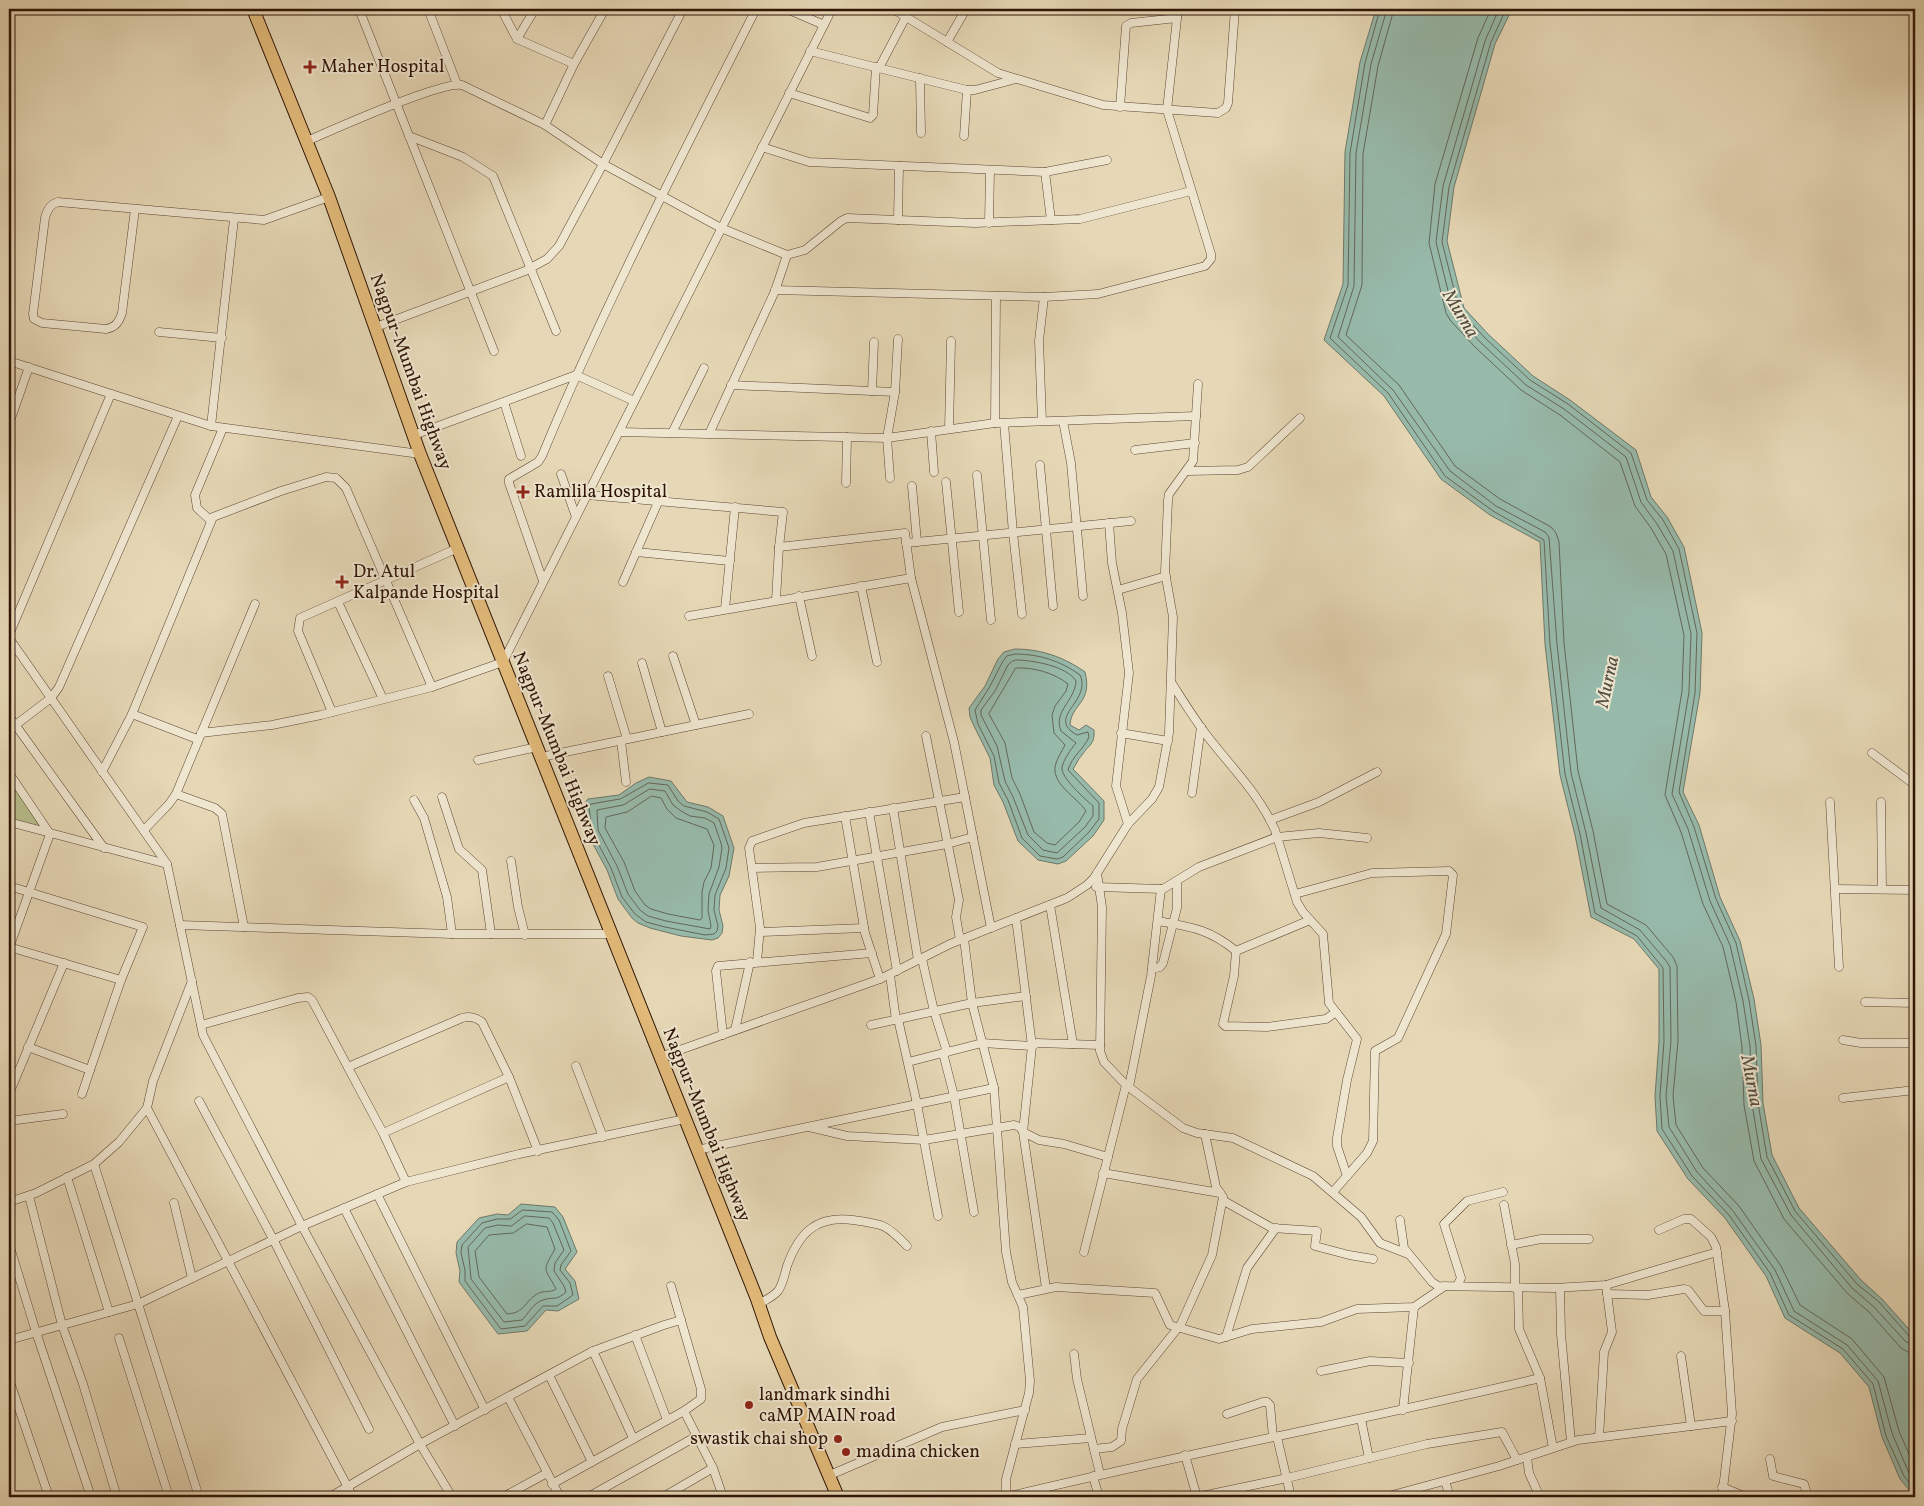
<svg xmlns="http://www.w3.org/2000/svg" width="1924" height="1506" viewBox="0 0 1924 1506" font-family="Vollkorn,serif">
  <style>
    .green { fill: #b7be8c; stroke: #736949 }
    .water { fill: #97baab; stroke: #6d7869 }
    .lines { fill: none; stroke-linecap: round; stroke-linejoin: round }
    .shore { stroke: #636758; stroke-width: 1 }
    .minor-casing { stroke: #5d4532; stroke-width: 9 }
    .trunk-casing { stroke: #2f1406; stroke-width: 14 }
    .minor { stroke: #efe6d0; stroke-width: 8 }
    .trunk { stroke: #e3bc7b; stroke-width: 12 }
    .poi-dot { fill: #8f2418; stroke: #efe6d0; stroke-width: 2 }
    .labels { text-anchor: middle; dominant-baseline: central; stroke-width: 4; stroke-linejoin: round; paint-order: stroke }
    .poi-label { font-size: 18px; fill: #2f1406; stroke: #efe6d0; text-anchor: start }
    .street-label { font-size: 18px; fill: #2f1406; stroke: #efe6d0 }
    .water-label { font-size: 19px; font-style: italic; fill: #534e40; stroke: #efe6d0 }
  </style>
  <rect width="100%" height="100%" fill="#e6d8b6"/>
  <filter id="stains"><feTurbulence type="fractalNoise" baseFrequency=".004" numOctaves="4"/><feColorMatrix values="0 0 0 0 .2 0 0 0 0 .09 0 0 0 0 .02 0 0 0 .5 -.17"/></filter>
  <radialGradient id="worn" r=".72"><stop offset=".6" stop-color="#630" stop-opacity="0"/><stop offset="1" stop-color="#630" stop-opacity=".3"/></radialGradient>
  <path class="green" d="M9 779 39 825 41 829 9 820Z"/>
  <g class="water">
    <path d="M1376 9H1512L1495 44 1454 187 1447 241 1464 308 1488 334 1533 376 1570 400 1636 450 1651 497 1667 517 1684 547 1702 633 1700 693 1683 792 1699 825 1720 897 1740 941 1754 999 1761 1045 1763 1103 1772 1155 1799 1208 1861 1280 1882 1299 1915 1336V1497L1900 1479 1882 1437 1869 1387 1840 1353 1785 1318 1766 1276 1725 1218 1688 1179 1657 1131 1655 1096 1659 1041V969L1634 939 1591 917 1575 835 1560 775 1545 644 1540 542 1490 515 1441 479 1384 396 1324 340 1343 284 1345 152 1360 62Z"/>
    <path d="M1015 649C1041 649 1064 657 1085 672 1093 703 1071 704 1070 725L1079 730 1086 725 1094 730C1095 745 1089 744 1082 755 1078 759 1076 765 1073 769L1104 801V820L1093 836 1066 861 1058 864 1038 860 1018 841 1003 802 994 785 990 758 974 726 970 717 969 708 985 686 998 659 1004 652Z"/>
    <path d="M649 777 671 781 687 802 708 807 723 816 734 848 729 876 720 895 719 910 723 926 722 933 718 938 712 940 681 936 650 928 638 923 632 918 618 899 607 870 587 833 584 804 588 799 619 795 636 783Z"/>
    <path d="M521 1204 555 1207 563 1217 577 1252 565 1269 575 1281 579 1299 558 1311 546 1310 527 1331 498 1334 459 1282 460 1271 456 1253 457 1242 479 1218 497 1214 508 1215Z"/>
  </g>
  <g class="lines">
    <g class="shore">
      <path d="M1380 9 1365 63 1350 153 1348 285 1330 338 1388 393 1445 476 1493 511 1544 540 1550 644 1565 774 1580 834 1595 913 1637 936 1663 968 1664 1041 1660 1096 1662 1129 1692 1176 1729 1215 1770 1273 1789 1315 1843 1349 1873 1384 1886 1436 1904 1476 1915 1490"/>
      <path d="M1387 9 1371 64 1356 153 1354 286 1338 337 1393 390 1450 471 1496 506 1545 532 1549 537 1557 644 1571 773 1586 833 1601 908 1640 930 1667 962 1670 967 1671 1041 1666 1096 1669 1127 1697 1172 1733 1211 1775 1270 1794 1311 1847 1345 1878 1381 1892 1433 1909 1473 1915 1480"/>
      <path d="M1394 9 1378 66 1363 154 1362 285 1346 335 1399 385 1455 466 1500 499 1551 527 1556 533 1559 542 1564 643 1578 771 1593 831 1607 904 1646 925 1673 957 1677 966 1678 1041 1673 1096 1676 1125 1703 1168 1739 1206 1781 1266 1800 1305 1852 1339 1884 1377 1899 1431 1915 1468"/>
      <path d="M1491 9 1478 38 1435 184 1429 243 1446 313 1450 320 1475 347 1521 390 1560 415 1620 462 1635 506 1651 528 1666 554 1684 635 1682 691 1665 795 1681 832 1703 904 1723 947 1736 1002 1742 1047 1744 1105 1754 1161 1784 1219 1847 1293 1869 1312 1901 1348 1908 1352 1915 1353"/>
      <path d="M1499 9 1485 41 1443 186 1436 242 1453 311 1480 342 1526 385 1564 409 1626 457 1641 502 1657 524 1673 551 1691 634 1689 692 1672 794 1688 829 1710 901 1730 945 1743 1001 1750 1046 1752 1104 1761 1159 1791 1215 1852 1288 1874 1307 1906 1342 1915 1345"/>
      <path d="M1506 9 1491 42 1449 187 1442 242 1459 309 1485 338 1530 380 1568 404 1631 453 1647 500 1663 520 1679 549 1697 633 1695 693 1679 792 1694 827 1716 899 1736 943 1749 1000 1756 1046 1758 1103 1767 1157 1795 1211 1857 1284 1879 1302 1910 1337 1915 1339"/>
      <path d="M1016 654C1039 654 1061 661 1080 675 1092 702 1045 717 1077 735L1088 732 1089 737C1084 749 1072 756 1068 770L1099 803V819L1089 832 1063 857 1057 859 1040 856 1022 838 1008 800 999 783 994 756 978 724 975 710 989 688 1003 661 1007 656Z"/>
      <path d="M1016 660C1032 660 1067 666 1076 681 1075 701 1053 711 1061 731L1076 743C1071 749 1064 759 1062 767 1060 777 1085 799 1093 806V816L1085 827 1057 853 1043 850 1028 835 1013 797 1005 781 997 746 981 715V710L995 691 1008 665 1011 662Z"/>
      <path d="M1016 668C1034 667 1054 673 1068 684L1066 691 1055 706 1052 715 1054 733 1065 745C1062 751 1058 757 1056 763 1049 783 1077 797 1086 811L1079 822 1055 845 1047 843 1034 832 1020 794 1012 778 1005 743 989 714Z"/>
      <path d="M649 783 668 785 678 801 684 806 707 812 719 819 727 842 729 848 726 868 715 895 714 910 718 926 717 931 714 934 705 935 665 927 646 922 635 914 622 897 611 868 592 832 589 807 591 804 620 799Z"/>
      <path d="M650 789 665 791 673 805 681 811 690 816 705 818 714 823 721 843 722 848 719 867 709 894 708 910 711 926 710 929 666 921 648 916 640 910 628 894 617 866 598 830 597 810 623 805Z"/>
      <path d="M652 796 661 798 667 809 676 818 707 829 714 845 711 868 704 882 702 892V918L700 920 668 914 651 909 645 905 635 891 624 862 605 828 606 817 627 812Z"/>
      <path d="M523 1210 552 1212 559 1220 571 1251 561 1265 560 1270 570 1283 573 1295 557 1306H543L525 1326 501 1329 465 1281V1270L461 1253 462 1245 482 1223 497 1219H510Z"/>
      <path d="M525 1216 549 1218 553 1223 564 1250 555 1263 554 1271 564 1286 566 1292C555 1302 553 1296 543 1300 534 1302 528 1314 522 1320L504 1322 471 1279 468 1247 485 1228 498 1225 511 1226Z"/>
      <path d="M527 1224 547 1227 555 1249C541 1273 545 1267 556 1289 551 1293 543 1290 537 1294 524 1302 525 1313 507 1314L479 1277 475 1251 489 1235 513 1233Z"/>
    </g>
    <defs>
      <g id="minor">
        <path d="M359 9 494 351"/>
        <path d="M428 9 457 84"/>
        <path d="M501 9 517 39 574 64"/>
        <path d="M787 9 824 25"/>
        <path d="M893 9 998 73 1103 105 1218 113 1226 108 1228 103 1235 9"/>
        <path d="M517 39 535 9"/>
        <path d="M947 42 966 9"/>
        <path d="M810 51 967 90H975L1016 79"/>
        <path d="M879 68 910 9"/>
        <path d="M920 78 921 133"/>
        <path d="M789 93 870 118 873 115 876 67"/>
        <path d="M1120 107 1126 26 1131 23 1177 18"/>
        <path d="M545 125 574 64 605 9"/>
        <path d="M409 136 463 157 493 176 556 331"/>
        <path d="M964 136 967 90"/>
        <path d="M307 141C332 130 442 81 462 85L545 125 603 164 721 228 787 255 775 291 709 434"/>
        <path d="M762 147 809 162 1045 172 1107 160"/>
        <path d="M1045 172 1051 220"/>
        <path d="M135 209 122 313C119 322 116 327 106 329L42 323 34 319 33 314 45 218C47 210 50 204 58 202L264 220 329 197"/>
        <path d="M898 220 899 166"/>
        <path d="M989 223 990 170"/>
        <path d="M787 255 805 250 841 221 847 218 975 223 1080 219 1191 191"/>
        <path d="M775 290 1044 297 1098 294 1205 266 1211 259V254L1167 110 1178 9"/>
        <path d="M376 327 525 271 547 259 559 246 603 164 683 9"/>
        <path d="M159 332 222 338"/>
        <path d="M9 361 211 426 420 454"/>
        <path d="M731 385 895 392"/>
        <path d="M872 391 874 342"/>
        <path d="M504 402 521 456"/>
        <path d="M1042 421 1039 341 1044 297"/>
        <path d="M1063 421 1071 463 1083 596"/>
        <path d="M995 423 996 296"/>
        <path d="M1004 423 1013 533 1022 614"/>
        <path d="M9 424 29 367"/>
        <path d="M211 426 234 219"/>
        <path d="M949 429 951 341"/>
        <path d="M931 431 934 472"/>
        <path d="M619 432 887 438 895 392 898 339"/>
        <path d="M672 433 704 368"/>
        <path d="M414 435 576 375 634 401"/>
        <path d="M1135 450 1195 443"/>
        <path d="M1040 465 1053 606"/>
        <path d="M1187 471 1238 470 1248 467 1300 418"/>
        <path d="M561 474 576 517"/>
        <path d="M977 475 991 620"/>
        <path d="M890 478 887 438 995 423 1196 416"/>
        <path d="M946 482 959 612"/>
        <path d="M846 483 847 437"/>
        <path d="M912 486 917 542"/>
        <path d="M587 495 783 512 779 547 905 533 911 578 954 742 991 928"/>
        <path d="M210 520 197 508 195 495 223 428"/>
        <path d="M1109 523 1112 563 1122 613 1129 673 1116 786 1128 824"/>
        <path d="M906 543 1131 521"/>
        <path d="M636 552 730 561"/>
        <path d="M543 581 509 483V479L538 462 542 456C605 303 682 156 756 9"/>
        <path d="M623 582 659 500"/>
        <path d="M861 586 877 662"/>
        <path d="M1118 590 1166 576"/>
        <path d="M799 596 812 656"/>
        <path d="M776 600 779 547"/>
        <path d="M338 602 383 699"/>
        <path d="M725 609 735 507"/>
        <path d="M689 616 911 578"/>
        <path d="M9 635 111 394"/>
        <path d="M9 638 167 864 203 1035 302 1226 420 1444 452 1497"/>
        <path d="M673 656 696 725"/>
        <path d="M642 663 662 732"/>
        <path d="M608 676 627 739"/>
        <path d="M1171 682C1182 699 1193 717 1205 733 1229 765 1258 792 1275 830L1297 902 1303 912 1323 934 1329 1003 1357 1039 1347 1080 1337 1138V1146L1347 1176"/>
        <path d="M332 712 298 631 300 618 458 548"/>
        <path d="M132 714 197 739"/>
        <path d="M9 716 104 848"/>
        <path d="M9 730 51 698 59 687 178 416"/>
        <path d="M201 733 272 725 321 715 432 687 503 662 832 9"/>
        <path d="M1121 733 1168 741"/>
        <path d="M926 736 959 900 956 917 960 940"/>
        <path d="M621 741 626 782"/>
        <path d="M1872 753 1915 785"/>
        <path d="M541 757 749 714"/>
        <path d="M478 760 537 747"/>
        <path d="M102 772 132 714 213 517 281 491 326 477 336 478 346 488 432 687"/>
        <path d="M9 773 50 834 9 948"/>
        <path d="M1192 793 1201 727"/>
        <path d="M176 794 215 808 222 814 244 927"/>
        <path d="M442 797 459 849 482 870 491 934"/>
        <path d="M414 800 424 818 447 897 452 934"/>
        <path d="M1830 802 1839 967"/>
        <path d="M1881 802 1882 889"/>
        <path d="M893 808 918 960"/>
        <path d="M869 812 897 971"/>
        <path d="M845 816 865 933 880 979"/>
        <path d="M1270 820 1319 802 1377 772"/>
        <path d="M9 822 167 864"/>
        <path d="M144 830 169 804 176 794 255 604"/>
        <path d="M511 861 518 907 525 935"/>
        <path d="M752 868 817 867 947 844 973 837"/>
        <path d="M1097 873 1102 907 1100 1051 1104 1062 1126 1085 1183 1128 1197 1133 1233 1138 1313 1176 1361 1217 1380 1243 1408 1254"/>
        <path d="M9 886 143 927 121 980 90 1070 28 1047"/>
        <path d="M1096 887 1163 889 1199 867 1277 837 1319 833 1367 838"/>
        <path d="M1835 889 1915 890"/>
        <path d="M1295 894 1372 873 1449 871 1453 875 1446 934 1398 1038 1375 1051 1373 1141 1367 1153 1333 1192"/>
        <path d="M1050 905 1073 1044"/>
        <path d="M1310 920 1236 951 1234 976 1223 1024 1225 1026 1267 1027 1326 1019 1336 1012"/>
        <path d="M1158 921C1191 927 1209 929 1236 951"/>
        <path d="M180 925 452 934H611"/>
        <path d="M760 932 864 928"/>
        <path d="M964 939 972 1003 994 1088 1006 1252 1012 1282 1023 1307 1030 1381 1029 1393 1006 1479V1497"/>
        <path d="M9 947 121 980"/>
        <path d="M922 959 934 1011 947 1052"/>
        <path d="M757 962 760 928 749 848 752 841 804 823 965 797"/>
        <path d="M1152 969 1160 967 1163 963 1177 908V881"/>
        <path d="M890 975 896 1020"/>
        <path d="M1865 1002 1915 1003"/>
        <path d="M898 1019 917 1104 938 1216"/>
        <path d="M201 1025 298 998 308 997 312 1000 383 1133 406 1182"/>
        <path d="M871 1025 972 1003 1026 996"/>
        <path d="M735 1030 750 962"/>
        <path d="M723 1035 716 971 718 966 872 953"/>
        <path d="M1843 1040 1861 1043H1915"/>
        <path d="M1100 1045 1037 1043 1032 1046 1023 1132 1039 1140 1064 1144 1108 1157"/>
        <path d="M943 1053 954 1096 974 1212"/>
        <path d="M660 1057 880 979 950 944 1067 898 1087 885 1094 878 1128 824 1152 799 1159 787 1169 733 1173 617 1165 572 1168 500 1169 494 1193 461 1198 384"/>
        <path d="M908 1062 982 1043 1032 1046 1016 918"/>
        <path d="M576 1066 603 1137"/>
        <path d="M348 1067 462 1018C470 1016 475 1017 482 1022L509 1077 538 1151"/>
        <path d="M1129 1087 1151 976 1161 889"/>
        <path d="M9 1094 64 963"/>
        <path d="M82 1094 90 1070"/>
        <path d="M1843 1098 1915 1090"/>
        <path d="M199 1101 273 1239 369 1429"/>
        <path d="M147 1108 353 1497"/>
        <path d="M9 1121 63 1114"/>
        <path d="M809 1127 847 1136 924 1140 1014 1125 1020 1127 1023 1132 1046 1288"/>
        <path d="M383 1133 509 1077"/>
        <path d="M697 1150 994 1088"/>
        <path d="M94 1164 199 1497"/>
        <path d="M1103 1173 1220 1193"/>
        <path d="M67 1177 109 1312"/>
        <path d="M377 1194 485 1410"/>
        <path d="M29 1196 62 1325 83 1384 117 1497"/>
        <path d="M1224 1201 1272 1228 1317 1231 1315 1246 1349 1255 1373 1259"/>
        <path d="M9 1202 36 1193 94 1164 119 1142 147 1108 153 1081 192 981"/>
        <path d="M174 1203 192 1278"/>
        <path d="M1504 1205 1515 1264V1288"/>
        <path d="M344 1208 455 1426"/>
        <path d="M1400 1220 1404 1248 1432 1282 1438 1286 1554 1288 1606 1285 1717 1252"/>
        <path d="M1659 1230 1684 1219H1691L1711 1237 1716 1247 1725 1311 1732 1414 1722 1497"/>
        <path d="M9 1244 36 1332 91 1497"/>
        <path d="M1511 1245 1541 1239H1589"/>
        <path d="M1084 1252 1126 1085"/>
        <path d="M1457 1286 1461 1278 1444 1224 1467 1201 1503 1192"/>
        <path d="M1518 1288 1519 1329 1540 1378 1553 1448"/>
        <path d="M1560 1288 1561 1334 1571 1442"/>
        <path d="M1607 1294 1648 1295 1684 1289 1688 1290 1704 1311H1725"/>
        <path d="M1018 1295 1056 1287 1155 1293 1170 1325 1219 1339 1252 1329 1321 1322 1357 1309 1414 1307 1445 1286"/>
        <path d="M759 1304C765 1300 773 1297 778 1291 783 1284 785 1273 787 1266 799 1233 816 1215 853 1220 883 1224 886 1224 907 1246"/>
        <path d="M635 1335 667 1420"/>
        <path d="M1226 1337 1247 1268 1276 1228"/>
        <path d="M119 1338 169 1497"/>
        <path d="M9 1340 138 1304 302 1226 406 1182 519 1154 685 1119"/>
        <path d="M593 1351 633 1438"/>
        <path d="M1074 1354 1077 1379 1100 1474"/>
        <path d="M1681 1356 1691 1426"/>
        <path d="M1321 1371 1370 1361 1409 1363"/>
        <path d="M549 1375 592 1462"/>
        <path d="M9 1379 49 1497"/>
        <path d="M508 1397 560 1497"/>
        <path d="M1403 1410 1414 1307"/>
        <path d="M684 1411 713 1468 723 1497"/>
        <path d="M1227 1414 1263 1402H1267L1270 1405 1273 1437"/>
        <path d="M1361 1419 1369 1458"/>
        <path d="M1277 1437 1291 1497"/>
        <path d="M1599 1437 1604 1352 1612 1332 1606 1285"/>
        <path d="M1015 1444 1091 1438"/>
        <path d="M1094 1449 1112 1447 1121 1441 1122 1429 1137 1379 1181 1324 1212 1255 1223 1197 1216 1187 1205 1134"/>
        <path d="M1185 1455 1197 1497"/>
        <path d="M1527 1457 1529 1473 1540 1497"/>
        <path d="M1770 1459 1773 1476 1804 1484 1808 1497"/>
        <path d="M830 1475 942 1427 1025 1410"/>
        <path d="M1093 1476 1099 1497"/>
        <path d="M1445 1481 1450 1497"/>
        <path d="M552 1484 684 1411 701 1399V1389L671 1286"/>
        <path d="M1722 1487 1746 1497"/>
        <path d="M330 1497 420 1444 593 1351 664 1325 681 1320"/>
        <path d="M503 1497 547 1473"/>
        <path d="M588 1497 697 1436"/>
        <path d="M663 1497 713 1468"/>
        <path d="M1006 1497C1184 1454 1363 1420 1540 1378"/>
        <path d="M1197 1497 1287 1478 1427 1444 1502 1432 1517 1460"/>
        <path d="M1385 1497 1499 1466 1578 1440 1732 1421"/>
      </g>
      <path id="trunk" d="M253 9 329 197 420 454 757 1299 770 1337 838 1497"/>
    </defs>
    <use href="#minor" class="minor-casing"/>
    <use href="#trunk" class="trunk-casing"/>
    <use href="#minor" class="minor"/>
    <use href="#trunk" class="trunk"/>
  </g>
  <g class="poi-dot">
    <path d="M307.5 59.5h5v5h5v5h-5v5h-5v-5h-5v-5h5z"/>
    <path d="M520.5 484.5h5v5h5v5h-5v5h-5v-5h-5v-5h5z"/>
    <path d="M339.5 574.5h5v5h5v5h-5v5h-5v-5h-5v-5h5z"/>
    <circle cx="749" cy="1405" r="5"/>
    <circle cx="838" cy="1439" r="5"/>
    <circle cx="846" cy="1452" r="5"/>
  </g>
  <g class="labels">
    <g class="poi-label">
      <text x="321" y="67">Maher Hospital</text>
      <text x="534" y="492">Ramlila Hospital</text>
      <text x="353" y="572">Dr. Atul<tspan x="353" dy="21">Kalpande Hospital</tspan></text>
      <text x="759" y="1395">landmark sindhi<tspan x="759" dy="21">caMP MAIN road</tspan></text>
      <text x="828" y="1439" text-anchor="end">swastik chai shop</text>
      <text x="856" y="1452">madina chicken</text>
    </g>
    <g class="street-label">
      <text transform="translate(410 372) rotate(70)">Nagpur-Mumbai Highway</text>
      <text transform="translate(556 749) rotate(68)">Nagpur-Mumbai Highway</text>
      <text transform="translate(706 1125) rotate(68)">Nagpur-Mumbai Highway</text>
    </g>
    <g class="water-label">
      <text transform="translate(1460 314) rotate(59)">Murna</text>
      <text transform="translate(1608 682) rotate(-78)">Murna</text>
      <text transform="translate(1751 1081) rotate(79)">Murna</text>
    </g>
  </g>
  <rect width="1924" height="1506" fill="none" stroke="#e6d8b6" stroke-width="30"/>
  <rect x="10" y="10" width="1904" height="1486" fill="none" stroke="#2f1406" stroke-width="2.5"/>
  <rect x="15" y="15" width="1894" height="1476" fill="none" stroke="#2f1406"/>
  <rect width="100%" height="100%" filter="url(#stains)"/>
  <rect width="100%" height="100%" fill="url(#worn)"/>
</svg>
